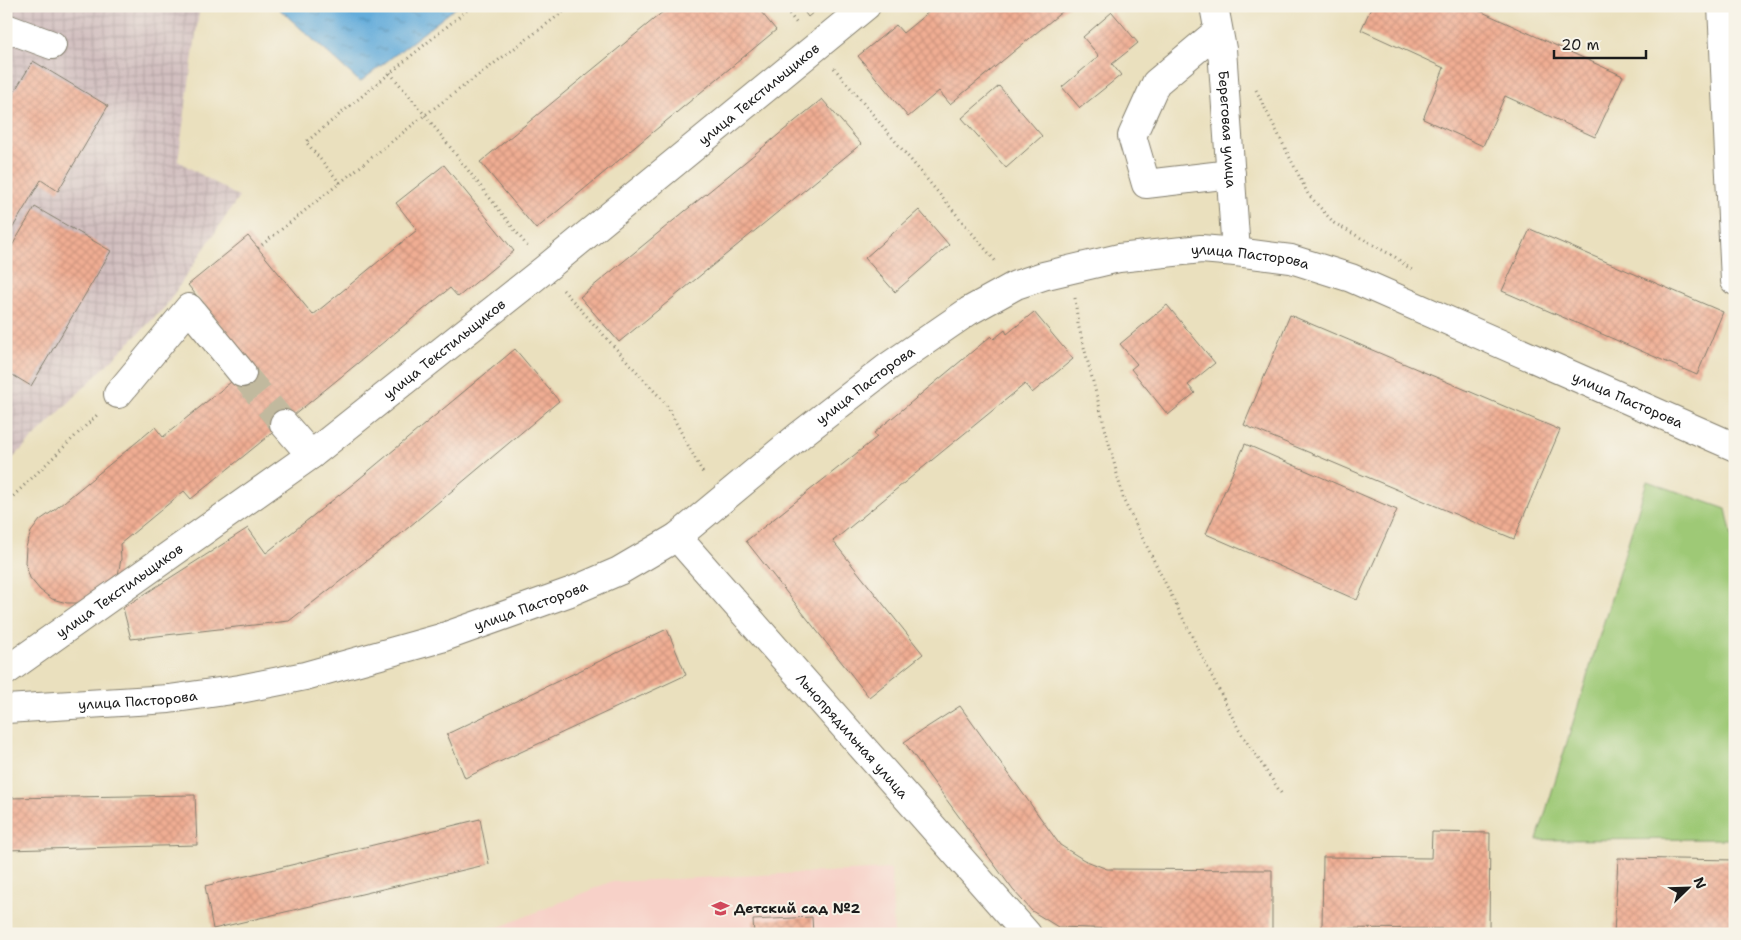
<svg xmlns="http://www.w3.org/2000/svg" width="1741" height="940" viewBox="0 0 1741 940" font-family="'Shantell Sans',sans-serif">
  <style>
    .built { fill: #f7d1c8 }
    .industrial { fill: url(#industrial-grid) }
    .park { fill: #9ec976; stroke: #5d7249 }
    .water { fill: url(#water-ripples); stroke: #40647b }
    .building { fill: url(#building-cross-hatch) }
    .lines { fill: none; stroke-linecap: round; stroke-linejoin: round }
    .minor-tunnel { stroke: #c1b99e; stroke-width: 28; stroke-dasharray: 28 14; stroke-linecap: butt }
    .minor-casing { stroke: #837e6d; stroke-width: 30 }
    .path { stroke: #837e6d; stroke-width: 3; stroke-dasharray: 1 4; stroke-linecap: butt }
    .minor { stroke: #fff; stroke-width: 28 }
    .labels { text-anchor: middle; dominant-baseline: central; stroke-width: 4; stroke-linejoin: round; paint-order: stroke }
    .street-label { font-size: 14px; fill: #1c1c1c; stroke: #f7f3e8 }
    .poi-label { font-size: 14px; font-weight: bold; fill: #1c1c1c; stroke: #f7f3e8; text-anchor: start }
  </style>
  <defs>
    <pattern id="industrial-grid" width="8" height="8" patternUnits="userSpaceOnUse" patternTransform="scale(1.25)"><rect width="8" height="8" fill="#d2bfc0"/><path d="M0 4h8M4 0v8" fill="none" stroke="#b4a4a4"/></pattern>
    <pattern id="water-ripples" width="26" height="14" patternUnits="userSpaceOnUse" patternTransform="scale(1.25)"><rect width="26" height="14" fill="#63acda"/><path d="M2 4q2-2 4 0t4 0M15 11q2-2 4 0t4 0" fill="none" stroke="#518bb0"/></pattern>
    <pattern id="building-cross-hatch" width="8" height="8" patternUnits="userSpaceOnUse" patternTransform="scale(1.25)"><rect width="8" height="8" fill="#f0ad93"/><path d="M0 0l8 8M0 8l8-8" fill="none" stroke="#cd947e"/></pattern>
  </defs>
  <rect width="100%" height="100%" fill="#f7f3e8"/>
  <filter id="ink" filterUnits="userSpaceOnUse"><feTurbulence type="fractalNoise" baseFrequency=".02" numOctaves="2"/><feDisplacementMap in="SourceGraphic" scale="10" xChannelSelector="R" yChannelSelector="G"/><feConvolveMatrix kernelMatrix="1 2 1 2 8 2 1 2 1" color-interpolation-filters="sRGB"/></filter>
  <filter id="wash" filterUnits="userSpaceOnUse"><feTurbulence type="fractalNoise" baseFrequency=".0096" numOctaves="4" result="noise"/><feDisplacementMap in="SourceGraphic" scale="20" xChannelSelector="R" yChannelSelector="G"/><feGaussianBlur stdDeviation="1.12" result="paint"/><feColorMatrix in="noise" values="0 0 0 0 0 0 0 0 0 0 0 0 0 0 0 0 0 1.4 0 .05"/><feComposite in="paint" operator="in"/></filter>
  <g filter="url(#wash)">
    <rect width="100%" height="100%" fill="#eae0be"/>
    <path class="built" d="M891 869 894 934H482L610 882Z"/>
    <path class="industrial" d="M6 6H200L178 161 239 197 165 307 6 465Z"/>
    <path class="park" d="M1647 481 1726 509 1735 550V839L1537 840Z"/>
    <path class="water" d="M276 6H458L360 82Z"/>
    <g id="blocks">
      <g class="building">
        <path d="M670 6H756L776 30 536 229 480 162Z"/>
        <path d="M800 6H821L808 17Z"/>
        <path d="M936 6H1069L950 104 939 91 908 117 858 56 896 25 903 33Z"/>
        <path d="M1372 6H1469L1623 76 1595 137 1505 96 1483 146 1423 119 1444 68 1361 30Z"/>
        <path d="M1112 12 1138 43 1112 64 1121 75 1080 108 1062 87 1099 56 1083 37Z"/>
        <path d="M33 61 108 106 58 191 41 180 6 239V95L11 97Z"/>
        <path d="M999 86 1042 136 1006 168 962 118Z"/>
        <path d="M822 99 861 144 619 342 580 297Z"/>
        <path d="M444 165 514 251 458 297 450 288 191 499 184 491 120 544 121 559 118 575 109 588 83 603H67L52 599 40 590 30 578 25 563 26 547 31 532 40 520 53 511 155 427 163 437 252 365 188 285 248 236 313 315 417 230 396 203Z"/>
        <path d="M35 207 111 251 31 386 6 371V250L9 251Z"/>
        <path d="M919 210 949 245 895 292 865 258Z"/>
        <path d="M1530 229 1723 312 1697 375 1502 291Z"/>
        <path d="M1167 305 1215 363 1188 385 1195 393 1168 415 1131 369 1137 364 1120 344Z"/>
        <path d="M1034 312 1073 359 1032 393 1025 384 833 541 923 654 869 697 746 541 877 437 874 433 991 336 994 339 1005 330 1007 334Z"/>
        <path d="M1290 315 1560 430 1514 539 1244 425Z"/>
        <path d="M515 349 559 401 397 537 289 621 131 639 123 608 248 528 266 553 353 484Z"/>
        <path d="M1245 444 1397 510 1357 600 1206 534Z"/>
        <path d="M667 629 686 675 465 778 447 734Z"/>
        <path d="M960 706 1060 845 1084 860 1107 869 1272 870V934L1058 927 1032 911 1013 890 904 742Z"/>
        <path d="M195 795 197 845 6 850V798Z"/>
        <path d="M480 819 489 864 213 929 205 886Z"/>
        <path d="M1432 832 1490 833 1489 929 1322 928 1323 857 1431 858Z"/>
        <path d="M1618 858 1735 860V934H1614Z"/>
        <path d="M812 917 813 934H754L753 920Z"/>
      </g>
    </g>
  </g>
  <g filter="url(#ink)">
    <use href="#blocks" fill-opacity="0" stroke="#837e6d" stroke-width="1"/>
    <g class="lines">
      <path class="minor-tunnel" d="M242 373 284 424"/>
      <defs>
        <g id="minor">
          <path id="s1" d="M1214 6 1222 49 1236 252"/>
          <path d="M1722 6 1735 281"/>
          <path d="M6 28 52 45"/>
          <path d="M1218 31 1156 83 1132 136 1146 184 1231 174"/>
          <path d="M118 394 189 308 242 373"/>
          <path d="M284 424 311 455"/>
          <path id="s2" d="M677 537 1027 934"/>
          <path id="s3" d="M6 671 311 455 545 269 866 6"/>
          <path id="s4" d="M6 709 169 699 240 689 305 676 441 638 570 592 619 571 677 537 800 435 889 366 969 311 1016 285 1043 276 1119 258 1201 249 1236 252 1291 259 1351 278 1735 447"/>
        </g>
      </defs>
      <use href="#minor" class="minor-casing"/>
      <g class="path">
        <path d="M783 6 798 25"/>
        <path d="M834 68 997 263"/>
        <path d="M390 73 425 115 528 247"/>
        <path d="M1256 90 1308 194 1334 223 1395 257 1413 271"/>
        <path d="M340 183 306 142 472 6"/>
        <path d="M258 248 425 115 571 6"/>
        <path d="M563 290 666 404 704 475"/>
        <path d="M1075 298 1078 324 1124 501 1239 730 1283 796"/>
        <path d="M6 503 97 415"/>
      </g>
      <use href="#minor" class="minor"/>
    </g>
  </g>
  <defs>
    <symbol id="school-bare" viewBox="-9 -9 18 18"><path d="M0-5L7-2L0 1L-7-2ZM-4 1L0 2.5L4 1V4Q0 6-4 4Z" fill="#d1495b" stroke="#f7f3e8" stroke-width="2.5" paint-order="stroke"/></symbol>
  </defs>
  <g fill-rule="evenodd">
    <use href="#school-bare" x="708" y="896" width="25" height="25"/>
  </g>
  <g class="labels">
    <g class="street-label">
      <text stroke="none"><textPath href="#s3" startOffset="949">улица Текстильщиков</textPath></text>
      <text stroke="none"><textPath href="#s1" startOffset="124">Береговая улица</textPath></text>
      <text stroke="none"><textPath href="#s4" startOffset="1362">улица Пасторова</textPath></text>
      <text stroke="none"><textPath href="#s3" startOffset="544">улица Текстильщиков</textPath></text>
      <text stroke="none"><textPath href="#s4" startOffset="942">улица Пасторова</textPath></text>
      <text stroke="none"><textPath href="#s4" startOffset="1768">улица Пасторова</textPath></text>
      <text stroke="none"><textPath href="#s3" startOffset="139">улица Текстильщиков</textPath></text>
      <text stroke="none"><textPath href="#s4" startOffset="538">улица Пасторова</textPath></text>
      <text stroke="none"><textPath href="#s4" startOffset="132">улица Пасторова</textPath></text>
      <text stroke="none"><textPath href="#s2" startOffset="265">Льнопрядильная улица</textPath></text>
    </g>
    <g class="poi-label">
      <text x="734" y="908">Детский сад №2</text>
    </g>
  </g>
  <rect width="1741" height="940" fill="none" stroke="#f7f3e8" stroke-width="25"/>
  <g transform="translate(1688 888) rotate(67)" stroke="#f7f3e8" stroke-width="4" paint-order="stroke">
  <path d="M0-4L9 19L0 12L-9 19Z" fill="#1c1c1c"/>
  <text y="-8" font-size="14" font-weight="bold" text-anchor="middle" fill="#1c1c1c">N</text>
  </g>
  <path d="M1554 50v8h92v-8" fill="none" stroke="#1c1c1c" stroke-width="2.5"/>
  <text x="1561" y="50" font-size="15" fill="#1c1c1c" stroke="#f7f3e8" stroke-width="4" paint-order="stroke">20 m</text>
</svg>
